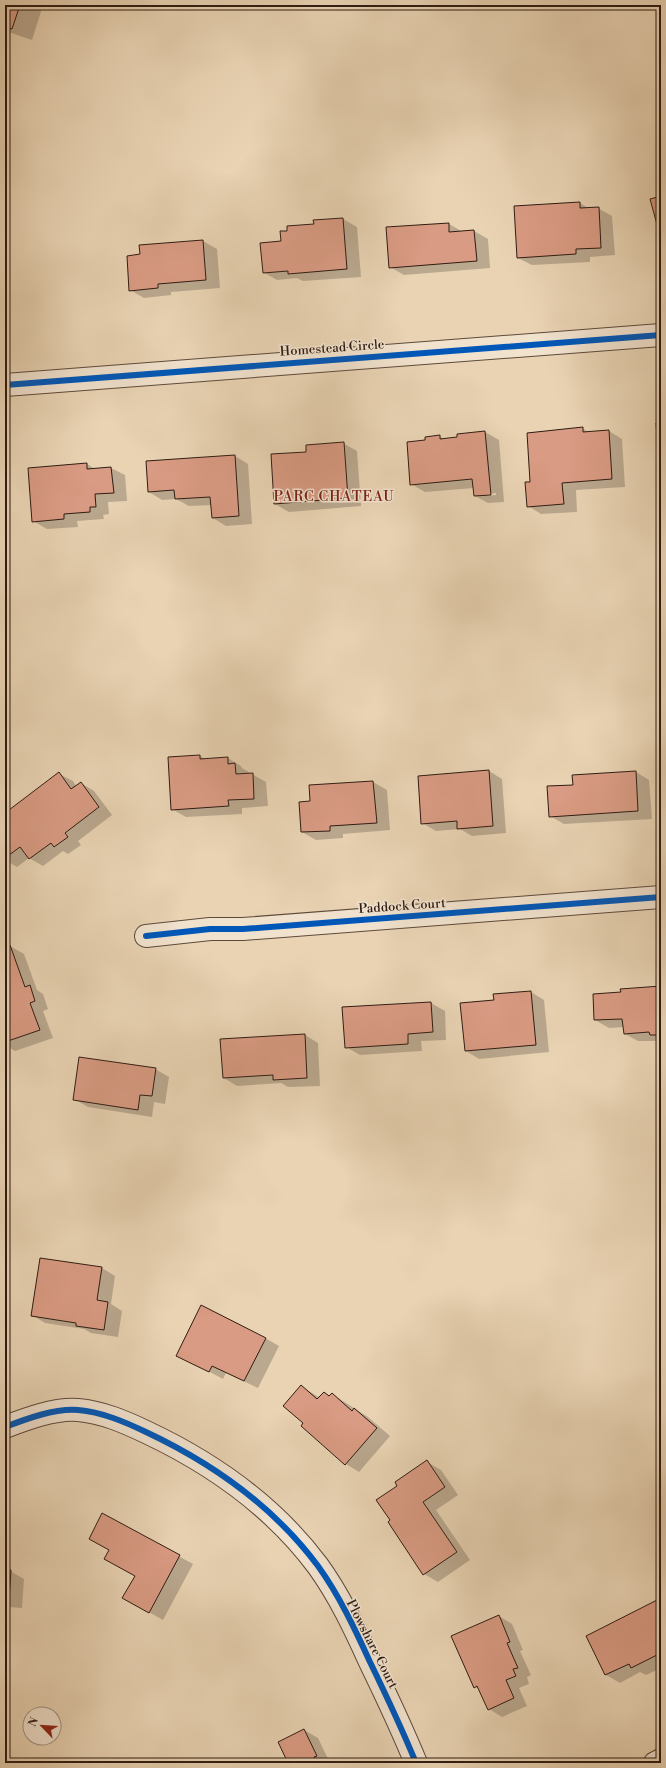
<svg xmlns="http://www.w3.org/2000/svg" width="666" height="1768" viewBox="0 0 666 1768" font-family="'Libre Bodoni',serif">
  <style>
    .shadow { fill: #0003; fill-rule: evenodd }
    .building { fill: #d99b83; stroke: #2f1c13 }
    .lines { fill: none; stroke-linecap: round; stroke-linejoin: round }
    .minor-casing { stroke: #5e4a3b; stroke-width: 24 }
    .minor { stroke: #f1e2ce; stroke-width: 22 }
    .cycleway-casing { stroke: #f1e2ce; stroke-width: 8 }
    .cycleway { stroke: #0057b8; stroke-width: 6 }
    .labels { text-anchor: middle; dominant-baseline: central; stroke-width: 3; stroke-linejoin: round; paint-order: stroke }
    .street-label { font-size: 13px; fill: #2f1c13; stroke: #f1e2ce }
    .neighbourhood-label { font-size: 14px; letter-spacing: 1px; fill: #7a1f14; stroke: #f1e2ce }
  </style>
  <rect width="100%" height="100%" fill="#e9d3b3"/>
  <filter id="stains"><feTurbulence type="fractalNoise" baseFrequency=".005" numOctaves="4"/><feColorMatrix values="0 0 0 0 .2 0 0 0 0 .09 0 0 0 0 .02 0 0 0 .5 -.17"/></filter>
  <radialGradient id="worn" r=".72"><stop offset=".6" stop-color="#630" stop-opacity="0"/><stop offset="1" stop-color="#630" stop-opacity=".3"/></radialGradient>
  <g class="shadow">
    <path d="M5 5H43L32 40 5 31Z"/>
    <path d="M580 203 590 209 598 208 612 216 615 255 590 257V262L532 265 518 258Z"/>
    <path d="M343 219 357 227 361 277 303 281 297 278 277 280 263 272 282 242 315 225Z"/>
    <path d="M449 224 463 232 474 231 488 239 490 268 404 275 390 267Z"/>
    <path d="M203 241 217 249 220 288 171 292V295L144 298 130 290 141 255Z"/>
    <path d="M582 428 590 433 609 431 622 439 625 487 576 490 577 512 541 514 528 506 531 483 556 430Z"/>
    <path d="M485 432 499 440 504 502 488 503 475 496 474 488 425 492 411 484 426 441 439 436 445 440 458 438V434ZM496 493V495L486 496V494Z"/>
    <path d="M343 443 357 451 361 506 289 512 275 504 307 452Z"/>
    <path d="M235 456 248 464 252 524 226 526 213 518 212 505 189 506 176 499 162 500 149 492Z"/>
    <path d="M87 464 95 469 111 468 125 475 127 501 108 502 109 514 103 515 104 519 77 521 78 527 47 529 33 521Z"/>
    <path d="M200 756 207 760 228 758 241 766 242 768 249 772V775L252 774 266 782 268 806 242 808V814L186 817 172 809Z"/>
    <path d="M489 771 502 779 506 833 472 836 460 829 436 831 422 823Z"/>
    <path d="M636 772 649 780 652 819 564 824 550 816Z"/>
    <path d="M59 774 73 781 76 786 81 783 94 791 112 815 78 841 81 845 68 854 63 851 43 866 29 858 17 867 5 860V814Z"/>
    <path d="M373 782 387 790 390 830 343 834V838L316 840 302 832 311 802 310 786Z"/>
    <path d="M10 946 24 954 37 990 43 994 48 1009 43 1011 53 1038 15 1051 5 1045V947Z"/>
    <path d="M661 987V1041H638L625 1034 624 1027 609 1028 595 1020 622 993Z"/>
    <path d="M531 992 544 1000 549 1052 479 1059 466 1051 495 1001Z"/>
    <path d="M431 1003 445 1011 446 1040 421 1041 422 1051 360 1055 346 1047Z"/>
    <path d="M305 1035 318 1043 320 1086 288 1087 281 1083 237 1086 224 1078Z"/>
    <path d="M155 1069 169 1077 165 1104 154 1102 152 1117 88 1107 74 1099Z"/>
    <path d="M102 1268 115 1276 111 1304 122 1311 118 1337 91 1333 84 1329 45 1323 32 1315Z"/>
    <path d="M265 1338 279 1346 258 1388 226 1373 223 1379 177 1355Z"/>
    <path d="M301 1386 320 1398 325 1393 330 1396 332 1394 368 1417 390 1436 359 1472 346 1464 304 1423Z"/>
    <path d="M427 1462 441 1470 458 1495 436 1510 470 1560 438 1582 424 1574 391 1521 398 1486Z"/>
    <path d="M103 1515 193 1564 163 1620 124 1598 136 1576 110 1550Z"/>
    <path d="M5 1571H10L24 1579 22 1608 10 1607 9 1622 5 1621Z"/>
    <path d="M661 1600V1668L646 1675 640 1672 620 1683 606 1675 587 1636Z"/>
    <path d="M499 1616 512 1624 523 1650 520 1651 531 1675 527 1677 529 1684 519 1688 527 1706 502 1717 489 1709 480 1690 475 1687Z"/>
    <path d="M304 1730 318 1738 330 1763H289Z"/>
  </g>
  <g class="building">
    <path d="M5 5H20L12 29 5 27Z"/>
    <path d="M661 196V239L650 199Z"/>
    <path d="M580 202V208L599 207 601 248 576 249V254L517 258 514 206Z"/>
    <path d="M343 218 347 269 288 274V271L263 273 260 243 281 241 280 231H287V226L314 224 313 220Z"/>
    <path d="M449 223V232L474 230 477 261 389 268 386 227Z"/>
    <path d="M203 240 206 280 158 284V288L129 291 127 256 140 254 139 245Z"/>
    <path d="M656 423H661V473H660Z"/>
    <path d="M583 427V432L609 430 612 479 562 483 564 504 527 507 525 482H530L527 433Z"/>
    <path d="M485 431 491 495 474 496 472 479 410 485 407 442 425 440V437L440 435V439L457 437V434Z"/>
    <path d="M344 442 348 498 274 504 271 454 306 452V445Z"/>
    <path d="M235 455 239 516 212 518 210 497 175 499 174 490 148 492 146 461Z"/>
    <path d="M87 463V469L111 467 114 493 95 494 96 507H90V512L64 514V519L32 522 28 468Z"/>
    <path d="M200 755V759L228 757V764L235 763 236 774 253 773 254 799 228 800 229 806 171 810 168 757Z"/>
    <path d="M489 770 493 826 457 829V821L421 824 418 776Z"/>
    <path d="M636 771 638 811 549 817 547 786 573 785 572 775Z"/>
    <path d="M59 772 71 789 81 782 99 807 65 833 68 837 54 847 51 843 29 859 20 847 5 858V813Z"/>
    <path d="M373 781 377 823 330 826V831L301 832 299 802 310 801 309 785Z"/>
    <path d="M10 945 25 987 30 985 35 1001 30 1003 40 1030 5 1042V946Z"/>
    <path d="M661 986V1035H650L649 1032 624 1034 622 1019 594 1020 593 994 621 992 620 989Z"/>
    <path d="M531 991 536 1045 465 1051 460 1003 494 1000 493 994Z"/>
    <path d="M431 1002 433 1032 408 1034V1044L345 1048 342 1007Z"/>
    <path d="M305 1034 307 1078 273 1080V1075L223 1078 220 1039Z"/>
    <path d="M79 1057 156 1068 152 1096 140 1095 138 1110 73 1100Z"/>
    <path d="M40 1258 102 1267 97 1300 108 1302 104 1330 76 1326V1323L31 1316Z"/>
    <path d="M201 1305 266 1338 244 1381 212 1366 209 1372 176 1356Z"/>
    <path d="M301 1385 317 1399 324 1392 329 1396 332 1393 352 1411 354 1408 377 1428 345 1465 301 1426 303 1423 283 1406Z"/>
    <path d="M427 1460 445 1487 423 1502 457 1552 423 1575 388 1522 390 1520 376 1500 397 1486 395 1482Z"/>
    <path d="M102 1513 180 1555 149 1613 122 1598 135 1576 104 1559 109 1550 89 1539Z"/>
    <path d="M5 1570H11L9 1600H5Z"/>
    <path d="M661 1598V1653L631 1668 629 1664 605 1675 586 1636Z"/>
    <path d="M499 1615 510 1642 507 1643 518 1668 513 1669 516 1676 506 1680 514 1698 488 1710 477 1686 474 1688 451 1636Z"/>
    <path d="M304 1729 317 1756 314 1757 317 1763H288L278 1742Z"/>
  </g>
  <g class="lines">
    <defs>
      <g id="minor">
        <path d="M5 385 661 335"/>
        <path d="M146 936 210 929H243L661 897"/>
        <path d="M5 1427C26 1419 55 1408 78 1410 102 1412 125 1422 146 1432 212 1463 274 1507 318 1566 339 1595 355 1629 370 1662 386 1695 402 1729 416 1763"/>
        <path d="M655 1763 661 1760"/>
      </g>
    </defs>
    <use href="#minor" class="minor-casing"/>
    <use href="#minor" class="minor"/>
    <defs>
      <g id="cycleway">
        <path d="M5 385 661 335"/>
        <path d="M146 936 210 929H243L661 897"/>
        <path d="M5 1427C26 1419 55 1408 78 1410 102 1412 125 1422 146 1432 212 1463 274 1507 318 1566 339 1595 355 1629 370 1662 386 1695 402 1729 416 1763"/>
      </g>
    </defs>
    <use href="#cycleway" class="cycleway-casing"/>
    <use href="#cycleway" class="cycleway"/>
  </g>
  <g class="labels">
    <g class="street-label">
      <text transform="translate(332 348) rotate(-4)">Homestead Circle</text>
      <text transform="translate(402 906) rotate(-4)">Paddock Court</text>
      <text transform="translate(372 1644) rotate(63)">Plowshare Court</text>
    </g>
    <g class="neighbourhood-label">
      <text x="334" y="497">PARC CHATEAU</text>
    </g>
  </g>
  <rect width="666" height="1768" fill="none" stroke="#e9d3b3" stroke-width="20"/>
  <rect x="6" y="6" width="654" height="1756" fill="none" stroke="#2f1c13" stroke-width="2"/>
  <rect x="10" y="10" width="646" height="1748" fill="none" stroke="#2f1c13"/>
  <g transform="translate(42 1726) rotate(295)"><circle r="19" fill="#f1e2ce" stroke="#a39383"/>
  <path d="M0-3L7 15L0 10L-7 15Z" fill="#8f2418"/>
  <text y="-6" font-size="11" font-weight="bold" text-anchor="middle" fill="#2f1c13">N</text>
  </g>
  <rect width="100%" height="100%" filter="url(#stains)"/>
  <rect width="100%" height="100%" fill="url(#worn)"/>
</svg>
